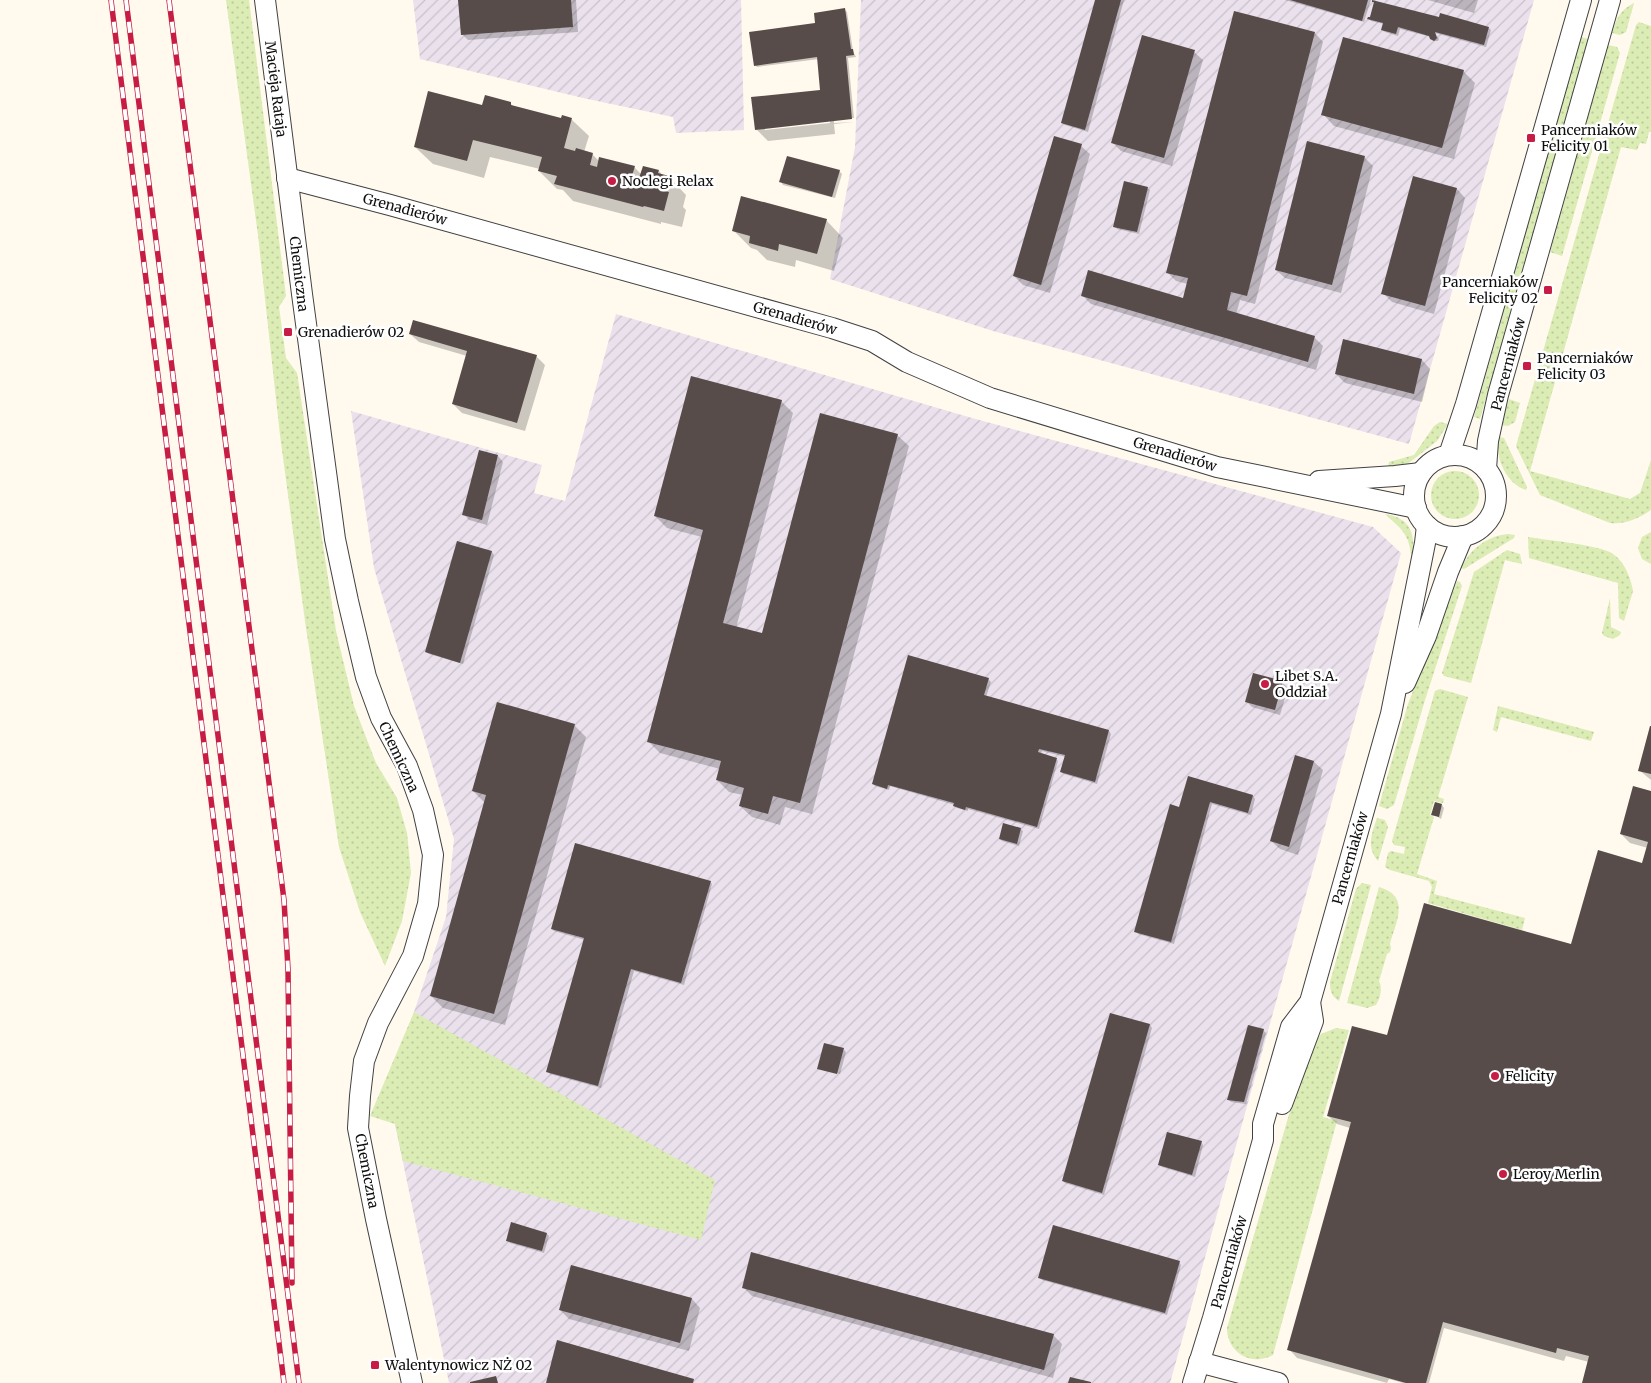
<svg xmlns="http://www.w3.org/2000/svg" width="1651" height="1383" viewBox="0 0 1651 1383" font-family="Merriweather,serif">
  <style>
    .industrial { fill: url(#industrial-furrows) }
    .green { fill: url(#green-dots) }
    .shadow { fill: #0003; fill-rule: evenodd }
    .building { fill: #574c49 }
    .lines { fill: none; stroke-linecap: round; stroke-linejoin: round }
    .minor-casing { stroke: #414141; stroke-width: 22 }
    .minor { stroke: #fff; stroke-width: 20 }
    .rail-casing { stroke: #c71c43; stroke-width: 5.5 }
    .rail { stroke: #fff; stroke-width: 4; stroke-dasharray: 11; stroke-linecap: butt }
    .poi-dot { fill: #c71c43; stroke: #fff; stroke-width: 2 }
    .labels { text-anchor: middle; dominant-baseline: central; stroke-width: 5; stroke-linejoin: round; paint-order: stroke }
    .street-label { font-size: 14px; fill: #0e0e0e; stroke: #fff }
    .poi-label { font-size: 14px; fill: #0e0e0e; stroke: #fff; text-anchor: start }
  </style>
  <defs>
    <pattern id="industrial-furrows" width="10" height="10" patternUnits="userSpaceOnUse" patternTransform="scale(1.25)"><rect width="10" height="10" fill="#eae1ed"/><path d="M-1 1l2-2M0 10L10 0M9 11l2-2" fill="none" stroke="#c8c0ca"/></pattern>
    <pattern id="green-dots" width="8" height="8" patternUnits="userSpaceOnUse" patternTransform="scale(1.25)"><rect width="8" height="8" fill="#dbecb5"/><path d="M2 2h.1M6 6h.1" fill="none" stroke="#bbc99a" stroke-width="1.8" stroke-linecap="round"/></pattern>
  </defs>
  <rect width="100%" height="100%" fill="#fff9ee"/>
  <g class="industrial">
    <path d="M413 0H741L744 130 676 133 673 117 583 98 420 59Z"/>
    <path d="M861 0H1534L1409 444 993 331 830 279 855 147Z"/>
    <path d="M616 314 972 418 1373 527 1401 553 1170 1383H449L395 1124 505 1154 414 1012 446 917 454 839 374 568 351 411 542 465 534 493 565 501Z"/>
  </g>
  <g class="green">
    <path d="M226 0H249L286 296 279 307 286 358 297 373 336 631 354 706 376 763 397 798 407 833 411 873 402 921 385 966 360 912 339 847 305 621 280 435 258 235Z"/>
    <path d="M1634 3 1626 32 1620 35 1612 33C1616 19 1620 10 1634 3Z"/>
    <path d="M1639 22 1651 26V132H1649L1646 144 1640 143 1637 150 1621 147 1530 471 1630 499 1640 493 1651 460V510C1640 518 1624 525 1610 523L1540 495 1516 446 1636 25Z"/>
    <path d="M1581 37 1588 39 1480 419 1474 417Z"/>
    <path d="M1608 45 1617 47 1620 53 1562 256 1550 252Z"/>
    <path d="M1509 399 1520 403 1515 422 1508 426 1501 425Z"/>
    <path d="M1440 422 1448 424 1437 441 1410 462 1403 466 1388 468 1389 462 1414 455 1434 426Z"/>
    <path d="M1499 437 1504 438 1527 487 1526 490C1506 484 1494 456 1499 437Z"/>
    <circle cx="1455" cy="495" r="24"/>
    <path d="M1385 514C1410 518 1415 532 1413 556L1411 555C1409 533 1400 528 1385 514Z"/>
    <path d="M1651 532V564L1642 559 1638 548 1642 537Z"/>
    <path d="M1508 534 1515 535 1514 538 1464 569 1461 568C1470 549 1487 536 1508 534Z"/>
    <path d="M1528 537C1545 540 1601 545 1613 554 1624 561 1631 578 1633 591L1624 621 1619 618 1618 583 1529 558Z"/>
    <path d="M1507 550 1520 554 1522 564 1505 560 1471 683 1444 676 1442 673 1474 572Z"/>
    <path d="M1457 581 1460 582 1462 586 1425 700 1394 805 1387 809 1379 806 1408 704Z"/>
    <path d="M1610 598 1611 627 1621 632 1620 635 1613 639 1604 636 1602 633Z"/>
    <path d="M1440 689 1468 697 1438 797 1444 799 1443 803 1434 801 1430 815 1434 817 1417 874 1437 881 1434 894 1525 918 1522 930 1428 903 1432 887 1429 881 1390 870 1385 867 1388 853 1391 851 1404 854 1405 847 1394 845 1392 841 1435 691Z"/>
    <path d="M1498 706 1594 732 1591 741 1501 717 1497 732 1493 730Z"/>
    <path d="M1377 818 1385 820 1388 827 1378 861C1366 847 1372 833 1377 818Z"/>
    <path d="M1362 883 1371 885 1339 1001C1331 996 1330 990 1330 982L1356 889Z"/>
    <path d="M1379 887C1411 896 1396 922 1390 944L1391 948 1390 952 1387 954 1379 981C1383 989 1380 998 1376 1005L1367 1008 1347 1003Z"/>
    <path d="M414 1012 715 1180 701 1240 403 1161 395 1124 370 1116Z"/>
    <path d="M1336 1028 1349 1030 1323 1117 1337 1121 1273 1355C1251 1367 1227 1352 1227 1328L1290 1111 1317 1040 1321 1034Z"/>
  </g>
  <g class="shadow">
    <path d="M460 0H576L578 32 468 40 462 34Z"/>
    <path d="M1096 0H1124L1088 132 1065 125 1062 123Z"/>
    <path d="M1285 0H1371L1364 22Z"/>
    <path d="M1428 0H1478L1474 13Z"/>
    <path d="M1373 2 1439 18 1489 28 1491 30 1486 47 1435 33 1439 39 1438 41H1434L1431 37 1400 29 1398 36 1385 32 1382 30 1384 24 1371 21 1369 19 1371 18 1375 4Z"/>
    <path d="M844 9 847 12 853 51 856 57 848 58 854 118 834 120V123L854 122 834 124 835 134 768 141 756 129 822 94 819 59 757 67 755 65 817 24ZM830 121V123L765 130V128Z"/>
    <path d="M1315 33 1323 42 1255 304 1240 300 1236 315 1315 338 1323 346 1316 370 1091 304 1082 295 1184 299 1188 284 1176 281 1167 272Z"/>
    <path d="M1194 52 1203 60 1172 166 1121 151 1112 142Z"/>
    <path d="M1463 71 1475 83 1454 159 1334 126 1323 114Z"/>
    <path d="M511 104 514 107 562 120 571 119 589 136 584 152 592 154 599 161 634 167 642 175 644 168 659 171 663 176 669 177 686 195 683 207 686 210 682 227 661 222V224L573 201 563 190 557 189 539 171 540 169 490 157 484 178 433 164 415 147 483 106Z"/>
    <path d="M1081 146 1090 154 1050 293 1023 285 1014 276Z"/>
    <path d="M1364 157 1373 166 1341 293 1285 278 1276 270Z"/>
    <path d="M839 171 842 174 835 198 783 185 781 182Z"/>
    <path d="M1414 177 1457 189 1465 198 1434 314 1392 302 1383 293Z"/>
    <path d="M1147 188 1150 190 1139 234 1117 229 1114 226Z"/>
    <path d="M826 220 843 238 834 271 796 260 795 267 767 260 757 250 751 248 733 230Z"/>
    <path d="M410 334 536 356 545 365 525 431 462 413 453 404 467 356 419 342Z"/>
    <path d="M1344 341 1422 360 1430 369 1422 402 1345 383 1336 374Z"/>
    <path d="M781 401 793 413 736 628 763 635 897 435 909 446 812 814 785 807 780 825 752 817 740 806 743 795 729 792 717 780 720 769 660 753 648 741 702 537 667 528 655 516Z"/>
    <path d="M498 456 503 462 487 525 469 520 464 514Z"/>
    <path d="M458 543 492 552 494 555 463 664 429 654 426 652Z"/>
    <path d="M988 679 991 682 986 697 1109 731 1111 734 1097 784 1064 774 1061 772 1066 757 1042 751 1041 754 1056 759 1058 761 1039 829 968 809V811L957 808 955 805 890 786 889 790 875 786 873 784Z"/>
    <path d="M1282 682 1288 688 1280 715 1252 707 1247 702Z"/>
    <path d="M574 725 586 737 505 1025 443 1008 431 996 485 803 473 791Z"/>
    <path d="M1651 729V780L1639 770Z"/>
    <path d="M1296 757 1314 762 1323 770 1298 855 1280 849 1271 841Z"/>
    <path d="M1189 778 1253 796 1255 799 1251 815 1212 804 1174 944 1138 934 1136 931 1180 808Z"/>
    <path d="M1651 792V1383H1583L1589 1362 1566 1356 1564 1361 1444 1328 1429 1383H1403L1389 1379 1387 1383 1297 1358 1289 1349 1350 1128 1337 1124 1328 1116 1388 1037 1572 946 1643 864 1648 848 1630 843 1621 834Z"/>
    <path d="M1442 805 1444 808 1441 819 1433 814Z"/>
    <path d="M1020 829 1023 831 1019 846 1002 841 1000 839Z"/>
    <path d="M710 882 712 884 684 985 634 971 601 1088 550 1074 548 1072 585 940 554 931 552 929Z"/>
    <path d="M1111 1014 1150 1025 1152 1028 1104 1195 1065 1183 1063 1181Z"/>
    <path d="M1263 1030 1266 1033 1246 1104 1231 1102 1228 1099Z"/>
    <path d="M843 1049 846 1052 840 1074 819 1068Z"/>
    <path d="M1201 1142 1203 1145 1195 1177 1162 1167 1159 1165Z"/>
    <path d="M547 1234 549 1236 544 1253 510 1243 507 1240Z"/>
    <path d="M1179 1262 1181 1265 1167 1315 1042 1280 1039 1277Z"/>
    <path d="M743 1287 1053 1335 1062 1344 1053 1378 752 1296Z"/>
    <path d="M692 1299 700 1308 689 1351 569 1319 560 1310Z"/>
  </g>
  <g class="building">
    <path d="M458 0H571L573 27 461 35Z"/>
    <path d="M1095 0H1121L1085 130 1061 123Z"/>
    <path d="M1290 0H1368L1362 21Z"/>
    <path d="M1372 0 1439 17 1440 13 1489 27 1484 45 1435 32 1437 38 1434 41 1430 39 1429 36 1398 27 1396 34 1381 30 1383 23 1367 19 1368 17H1370L1374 2H1372Z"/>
    <path d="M845 8 851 49H853L854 55 846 56 852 119 755 130 751 97 820 90 817 57 754 66 749 32 815 23 814 13Z"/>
    <path d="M1234 11 1315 32 1247 296 1231 292 1227 310 1315 336 1308 362 1081 296 1088 270 1183 298 1188 278 1166 273Z"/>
    <path d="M1142 35 1195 50 1164 158 1111 143Z"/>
    <path d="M1343 37 1464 70 1442 148 1321 115Z"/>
    <path d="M428 91 482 105 485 95 511 102V105L561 118 562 115 572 118 564 148 575 151 576 148 593 153 590 165 597 167 599 157 635 166 632 176 639 178 643 166 659 170 658 173 669 176 665 191 669 192 664 211 644 206 643 207 554 184 557 176 538 171 542 157 473 140 467 161 414 147Z"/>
    <path d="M1054 136 1082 144 1041 285 1013 276Z"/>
    <path d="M1307 141 1365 156 1332 285 1275 270Z"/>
    <path d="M787 156 840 170 832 197 779 182Z"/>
    <path d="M1413 176 1457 188 1425 306 1381 294Z"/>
    <path d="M1124 181 1148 187 1137 232 1113 227Z"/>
    <path d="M741 196 827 219 817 254 779 244 778 251 749 243 750 236 732 231Z"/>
    <path d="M413 320 537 355 517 423 452 404 467 351 409 334Z"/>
    <path d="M1343 339 1422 359 1414 394 1335 374Z"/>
    <path d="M691 376 782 400 723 623 762 633 820 413 898 434 800 803 773 796 768 814 739 806 744 788 716 780 721 761 647 742 703 530 654 516Z"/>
    <path d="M479 450 498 455 482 520 462 515Z"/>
    <path d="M457 541 492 551 460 663 425 652Z"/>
    <path d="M908 655 989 678 984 695 1109 730 1095 782 1060 772 1065 755 1039 749 1038 752 1057 758 1037 827 966 807 965 810 953 806 954 803 888 785 887 789 872 784Z"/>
    <path d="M1253 673 1283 681 1275 710 1245 702Z"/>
    <path d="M497 702 575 724 494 1014 430 996 486 795 472 791Z"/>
    <path d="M1650 726H1651V774L1638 771Z"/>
    <path d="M1295 755 1314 761 1289 847 1270 841Z"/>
    <path d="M1188 776 1253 795 1248 813 1210 802 1171 942 1134 932 1170 804 1179 807Z"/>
    <path d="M1633 786 1651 791V1383H1582L1589 1356 1557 1348 1556 1353 1443 1322 1426 1383H1406L1287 1350 1351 1122 1327 1116 1352 1026 1387 1035 1424 903 1571 944 1598 850 1642 863 1648 842 1620 834Z"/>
    <path d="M1435 802 1442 804 1439 817 1431 815Z"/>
    <path d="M1003 823 1021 828 1017 844 999 839Z"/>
    <path d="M575 843 711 881 681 983 631 969 598 1086 546 1072 584 938 551 929Z"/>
    <path d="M1110 1013 1150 1024 1102 1193 1062 1181Z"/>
    <path d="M1248 1025 1264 1029 1244 1102 1227 1100Z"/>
    <path d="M824 1043 844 1048 837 1074 817 1069Z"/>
    <path d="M1167 1132 1202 1141 1192 1175 1158 1165Z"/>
    <path d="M511 1222 547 1233 542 1251 506 1241Z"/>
    <path d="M1053 1225 1180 1261 1165 1313 1038 1278Z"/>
    <path d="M751 1252 1054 1334 1044 1370 742 1288Z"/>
    <path d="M571 1265 692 1298 680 1343 559 1310Z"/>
    <path d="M557 1340 694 1379 693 1383H546Z"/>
    <path d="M496 1376 498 1383H470V1382Z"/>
    <path d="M1070 1377 1091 1382V1383H1068Z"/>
  </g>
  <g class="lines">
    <defs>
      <g id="minor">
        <path d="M265 0 302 294 335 539 348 601 366 677 381 718 407 766 423 810 433 855 428 904 413 956 378 1023 364 1061 360 1096 358 1128 376 1219 412 1383"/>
        <path d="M287 178 390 205 832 328 872 341 907 362 990 398 1217 467 1416 508"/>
        <path d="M1449 455 1466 404 1581 0"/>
        <circle cx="1455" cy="496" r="41"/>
        <path d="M1486 469 1488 441 1498 395 1610 0"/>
        <path d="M1319 481 1395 476 1421 473"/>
        <path d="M1405 683 1426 636 1448 572 1463 536"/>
        <path d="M1282 1104 1313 1021 1310 1002"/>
        <path d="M1199 1362 1278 1383"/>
        <path d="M1193 1383 1213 1318 1263 1140V1124L1291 1027 1310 1002 1391 714 1425 543 1427 526"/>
      </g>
    </defs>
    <use href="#minor" class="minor-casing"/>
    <use href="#minor" class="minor"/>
    <defs>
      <g id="rail">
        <path d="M111 0 284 1383"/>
        <path d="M126 0 299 1383"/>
        <path d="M169 0 284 900 288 969 292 1283"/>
      </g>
    </defs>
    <use href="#rail" class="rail-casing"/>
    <use href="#rail" class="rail"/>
  </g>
  <g class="poi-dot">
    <rect x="1526" y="133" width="10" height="10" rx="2.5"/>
    <circle cx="612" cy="181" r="5"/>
    <rect x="1543" y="285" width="10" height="10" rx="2.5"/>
    <rect x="283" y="327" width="10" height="10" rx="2.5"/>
    <rect x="1522" y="361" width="10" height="10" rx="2.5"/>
    <circle cx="1265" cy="684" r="5"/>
    <circle cx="1495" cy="1076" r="5"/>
    <circle cx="1503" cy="1174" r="5"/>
    <rect x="370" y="1360" width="10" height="10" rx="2.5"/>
  </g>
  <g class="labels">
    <g class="street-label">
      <text transform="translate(276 89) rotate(83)">Macieja Rataja</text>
      <text transform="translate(405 209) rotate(15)">Grenadierów</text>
      <text transform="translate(299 274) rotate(83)">Chemiczna</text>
      <text transform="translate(795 318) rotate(16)">Grenadierów</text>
      <text transform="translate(1508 364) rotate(-75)">Pancerniaków</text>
      <text transform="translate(1175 454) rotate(17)">Grenadierów</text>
      <text transform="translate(399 757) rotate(65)">Chemiczna</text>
      <text transform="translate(1350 858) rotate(-74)">Pancerniaków</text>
      <text transform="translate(367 1171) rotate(79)">Chemiczna</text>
      <text transform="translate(1229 1262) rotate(-74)">Pancerniaków</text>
    </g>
    <g class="poi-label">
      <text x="1541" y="130">Pancerniaków<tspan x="1541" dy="16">Felicity 01</tspan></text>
      <text x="622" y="181">Noclegi Relax</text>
      <text x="1538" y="282" text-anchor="end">Pancerniaków<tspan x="1538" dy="16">Felicity 02</tspan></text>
      <text x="298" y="332">Grenadierów 02</text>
      <text x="1537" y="358">Pancerniaków<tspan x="1537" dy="16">Felicity 03</tspan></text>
      <text x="1275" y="676">Libet S.A.<tspan x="1275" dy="16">Oddział</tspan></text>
      <text x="1505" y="1076">Felicity</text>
      <text x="1513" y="1174">Leroy Merlin</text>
      <text x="385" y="1365">Walentynowicz NŻ 02</text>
    </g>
  </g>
</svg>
